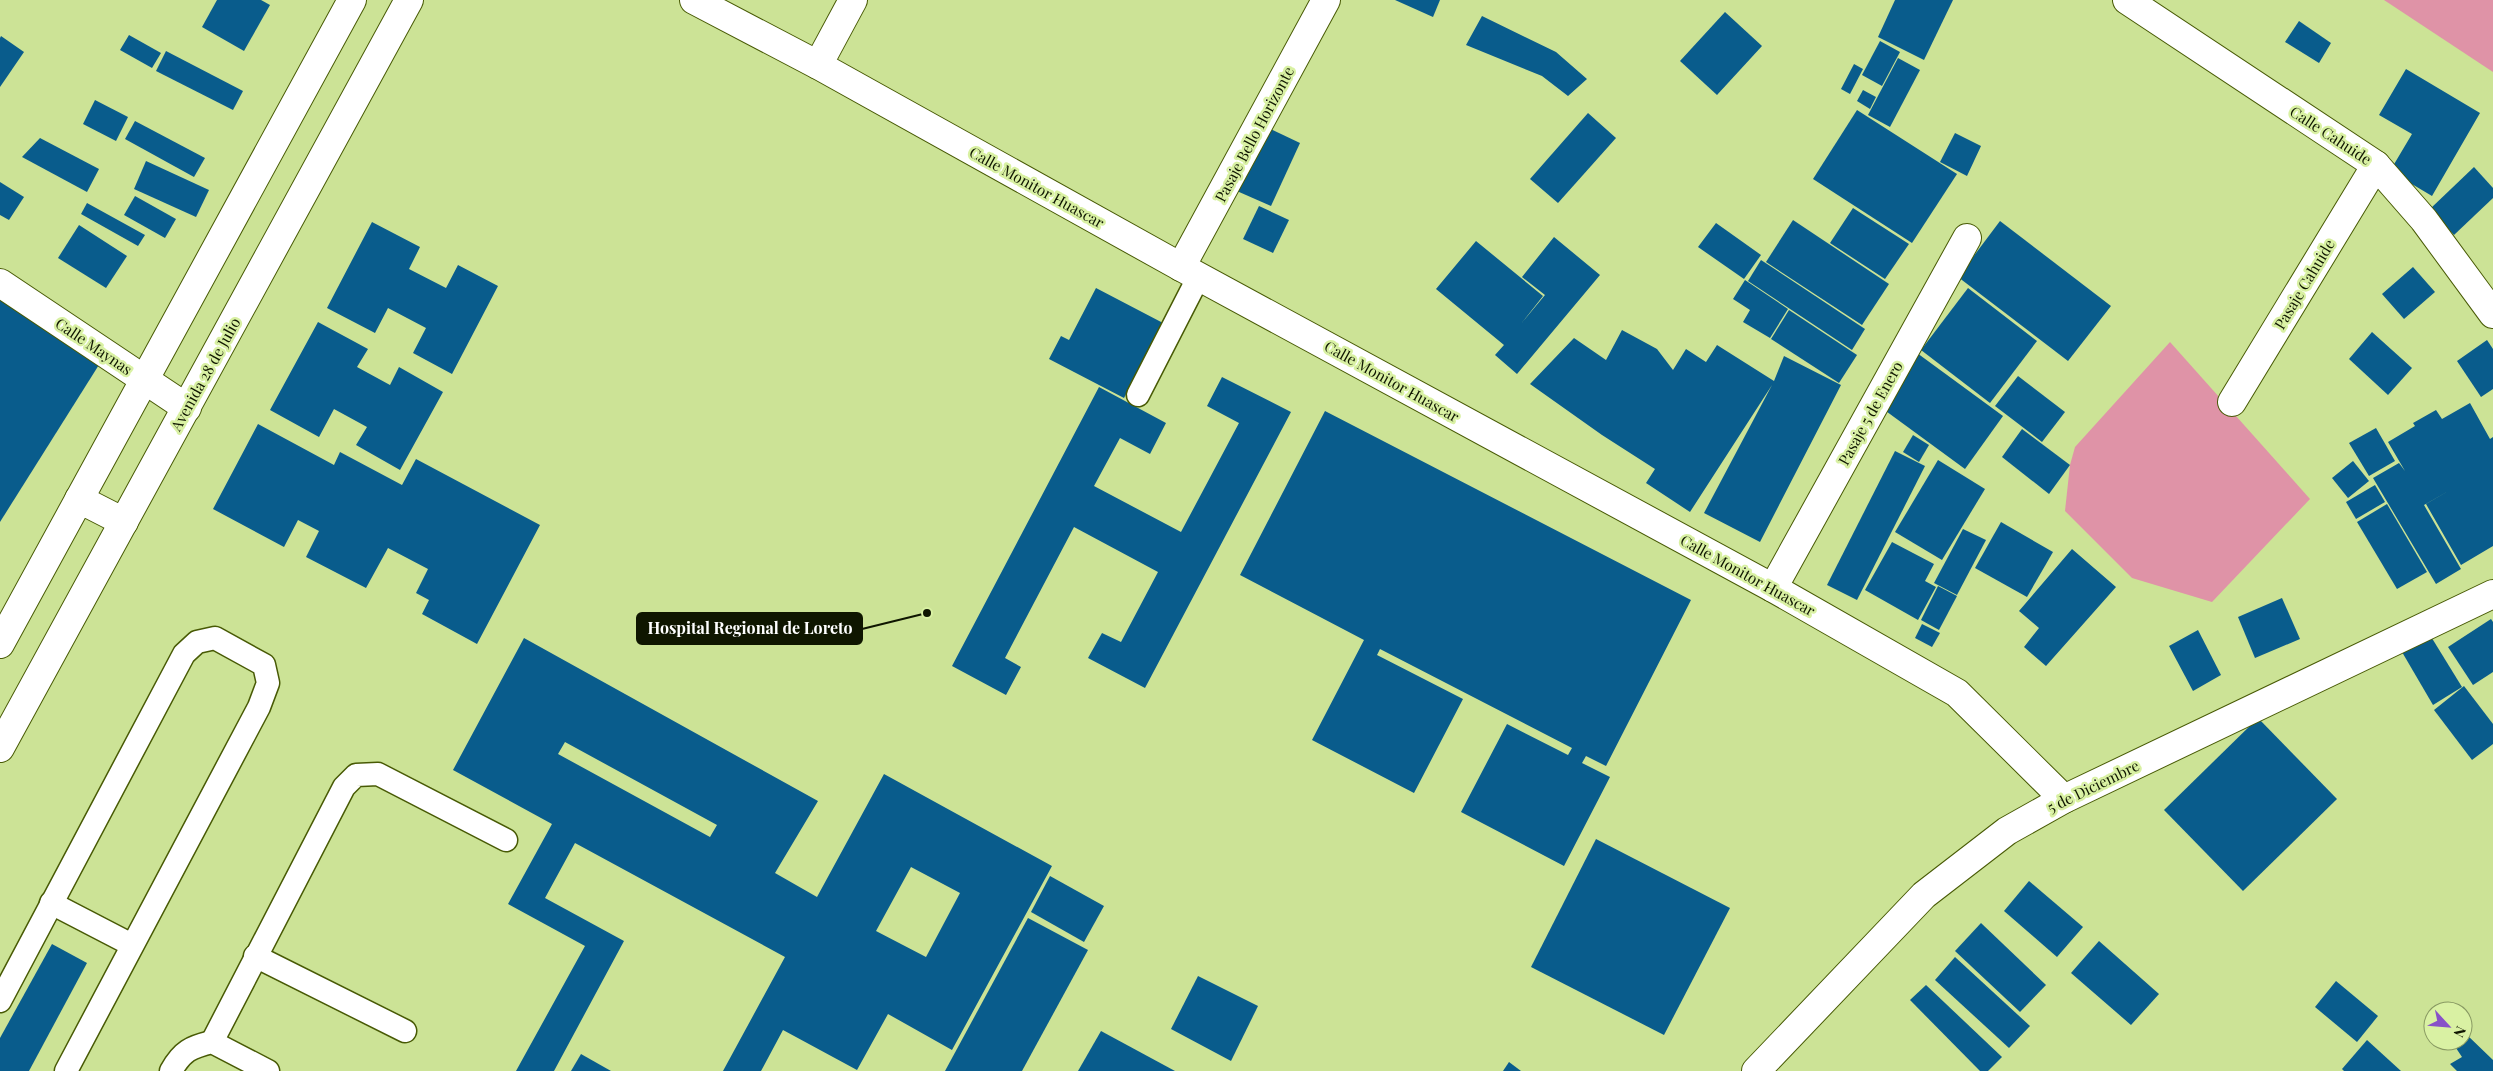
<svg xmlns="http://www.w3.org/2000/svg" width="2493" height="1071" viewBox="0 0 2493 1071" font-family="'Playfair Display',serif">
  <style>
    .green { fill: #df93a7 }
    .building { fill: #095c8c; fill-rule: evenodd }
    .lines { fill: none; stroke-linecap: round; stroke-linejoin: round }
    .service-casing { stroke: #485a05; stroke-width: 25 }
    .minor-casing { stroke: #485a05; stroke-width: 30 }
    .secondary-casing { stroke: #485a05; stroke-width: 30 }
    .service { stroke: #fff; stroke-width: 22 }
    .minor { stroke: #fff; stroke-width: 28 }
    .secondary { stroke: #fff; stroke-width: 28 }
    .labels { text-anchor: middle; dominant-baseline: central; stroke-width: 5; stroke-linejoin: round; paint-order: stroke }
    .street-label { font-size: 15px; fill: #0f1600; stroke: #d9f1a3 }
    .leader { fill: none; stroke: #0f1600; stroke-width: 2 }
    .callout-dot { fill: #0f1600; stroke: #d9f1a3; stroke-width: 2 }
    .callout { fill: #0f1600; stroke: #0f1600; stroke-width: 2 }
    .callout-label { font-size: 16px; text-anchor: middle; font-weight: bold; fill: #fff }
  </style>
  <rect width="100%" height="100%" fill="#cce396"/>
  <g class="green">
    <path d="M2385 0H2493V72L2384 0Z"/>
    <path d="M2170 342 2310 499 2212 602 2132 578 2065 511 2070 465 2075 447Z"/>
  </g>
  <g class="building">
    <path d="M217 0H261L270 5 244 51 202 27Z"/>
    <path d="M1395 0H1440L1433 17Z"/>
    <path d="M1895 0H1953L1924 60 1878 37Z"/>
    <path d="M1725 12 1762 46 1717 95 1680 61Z"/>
    <path d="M1482 16 1556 52 1587 79 1568 96 1542 76 1466 45Z"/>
    <path d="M2299 21 2331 43 2319 63 2285 42Z"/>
    <path d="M129 35 161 53 152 68 120 50Z"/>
    <path d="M1 36 24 52 0 87V38Z"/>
    <path d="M1880 41 1900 52 1882 86 1862 75Z"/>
    <path d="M166 51 243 91 233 110 156 71Z"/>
    <path d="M1898 58 1920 70 1890 127 1868 115Z"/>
    <path d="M1854 64 1863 69 1850 94 1841 89Z"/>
    <path d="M2406 69 2480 113 2432 196 2390 171 2412 134 2379 115Z"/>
    <path d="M1863 90 1876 97 1870 109 1857 101Z"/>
    <path d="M95 100 128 117 116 141 83 124Z"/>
    <path d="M1857 110 1957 174 1912 243 1813 179Z"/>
    <path d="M1588 113 1616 138 1558 203 1530 179Z"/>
    <path d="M135 121 205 158 194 177 125 139Z"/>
    <path d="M1260 124 1300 143 1271 206 1230 188Z"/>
    <path d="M1955 133 1981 146 1967 176 1940 162Z"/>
    <path d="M40 138 99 169 87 192 22 157Z"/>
    <path d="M146 161 209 190 196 217 134 189Z"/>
    <path d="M2474 167 2493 188V198L2454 235 2430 209Z"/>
    <path d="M0 182 24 197 9 220 0 215Z"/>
    <path d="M135 196 176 219 165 238 124 215Z"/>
    <path d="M87 203 145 235 138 246 81 214Z"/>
    <path d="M1259 206 1289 220 1273 253 1243 239Z"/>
    <path d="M1853 208 1909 244 1885 279 1830 243Z"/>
    <path d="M1793 220 1889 284 1862 325 1766 262Z"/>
    <path d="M2000 221 2111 306 2068 361 1958 277Z"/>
    <path d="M372 222 420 247 409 269 446 288 458 265 498 286 452 374 413 353 426 328 388 308 375 333 327 308Z"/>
    <path d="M1716 223 1761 255 1744 279 1698 247Z"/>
    <path d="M79 225 127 256 106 288 58 258Z"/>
    <path d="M1554 237 1600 275 1517 374 1495 355 1504 345 1436 289 1476 241 1543 296 1520 325 1545 295 1522 277Z"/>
    <path d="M1761 260 1865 329 1852 350 1748 281Z"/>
    <path d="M2413 267 2435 292 2404 319 2382 294Z"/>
    <path d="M1745 280 1788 309 1770 338 1743 322 1750 310 1733 299Z"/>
    <path d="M1096 288 1163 323 1124 398 1049 359 1061 336 1069 340Z"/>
    <path d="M1968 288 2037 341 1990 403 1921 350Z"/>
    <path d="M0 296 102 360 0 522Z"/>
    <path d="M1789 310 1857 355 1839 383 1771 339Z"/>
    <path d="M318 322 368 349 357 367 390 385 399 367 443 392 400 470 356 445 367 427 334 409 319 437 270 410Z"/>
    <path d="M1622 330 1657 349 1673 370 1686 349 1706 362 1717 345 1774 381 1784 356 1841 385 1760 542 1704 513 1772 385 1690 512 1646 483 1655 469 1602 435 1530 384 1574 338 1606 360Z"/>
    <path d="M2372 332 2412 368 2388 395 2349 359Z"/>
    <path d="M2487 340 2493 349V389L2481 397 2457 361Z"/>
    <path d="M1917 353 2003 416 1965 469 1879 406Z"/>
    <path d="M2018 376 2065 412 2042 442 1995 406Z"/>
    <path d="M1222 377 1291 412 1145 688 1088 658 1102 633 1121 642 1158 572 1074 527 1005 658 1021 667 1006 695 952 666 1099 387 1166 423 1150 454 1120 438 1094 486 1181 532 1239 423 1207 406Z"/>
    <path d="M2470 403 2490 439 2493 437V546L2461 565 2426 504 2452 489 2424 505 2461 569 2436 584 2373 478 2399 463 2405 471 2388 442 2415 426 2413 423 2436 410 2442 419Z"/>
    <path d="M1325 411 1691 600 1606 766 1586 756 1582 763 1610 777 1564 866 1461 812 1507 724 1568 755 1572 748 1380 649 1377 655 1463 699 1414 793 1312 740 1364 640 1240 575Z"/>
    <path d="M258 424 334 465 340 452 402 485 416 459 540 525 477 644 422 614 429 600 416 593 428 569 388 548 366 588 306 557 319 531 298 520 284 547 213 509Z"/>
    <path d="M2376 428 2395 461 2369 476 2349 443Z"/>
    <path d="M2022 429 2070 465 2049 494 2002 457Z"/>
    <path d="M1913 435 1929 445 1919 462 1903 452Z"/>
    <path d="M1895 451 1925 466 1857 600 1827 585Z"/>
    <path d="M1938 460 1985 489 1942 560 1895 532Z"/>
    <path d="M2353 461 2369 481 2348 498 2332 478Z"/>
    <path d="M2375 485 2385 502 2356 519 2346 502Z"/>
    <path d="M2387 504 2427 572 2397 589 2357 522Z"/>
    <path d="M2001 522 2053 552 2027 597 1975 568Z"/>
    <path d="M1963 529 1986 540 1957 595 1934 583Z"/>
    <path d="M1892 542 1934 564 1925 581 1936 587 1918 620 1865 590Z"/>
    <path d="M2072 549 2116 587 2046 666 2024 647 2039 628 2019 611Z"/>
    <path d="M1938 586 1957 596 1939 630 1921 620Z"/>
    <path d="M2282 598 2300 639 2255 658 2238 617Z"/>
    <path d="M2491 619 2493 622V672L2473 685 2448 647Z"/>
    <path d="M1922 624 1940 633 1932 647 1915 638Z"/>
    <path d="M2198 630 2221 675 2193 691 2169 646Z"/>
    <path d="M2430 635 2462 687 2433 705 2402 652Z"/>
    <path d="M524 638 818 801 775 873 817 897 884 774 1052 866 952 1050 888 1014 857 1070 783 1030 761 1071H723L785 957 575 843 545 898 624 941 554 1071H516L585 946 508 904 552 824 453 770ZM565 742 717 825 710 837 558 754ZM911 867 960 893 926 957 876 931Z"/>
    <path d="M2464 686 2493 724V744L2472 760 2434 710Z"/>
    <path d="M2258 718 2337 799 2243 891 2164 810Z"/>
    <path d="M1596 839 1730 908 1664 1035 1531 967Z"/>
    <path d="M1050 876 1104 906 1084 942 1031 912Z"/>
    <path d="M2029 881 2083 927 2057 957 2004 911Z"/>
    <path d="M1028 918 1088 950 1022 1071H945Z"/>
    <path d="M1981 923 2046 985 2020 1012 1955 951Z"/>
    <path d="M2099 941 2159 994 2131 1025 2071 973Z"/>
    <path d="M52 944 87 963 29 1071H0V1038Z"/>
    <path d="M1955 957 2030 1026 2009 1048 1935 980Z"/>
    <path d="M1198 976 1258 1006 1231 1061 1171 1029Z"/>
    <path d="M2336 981 2378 1016 2357 1042 2315 1007Z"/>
    <path d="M1926 985 2002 1057 1988 1071H1980L1910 1000Z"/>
    <path d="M1101 1031 1175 1071H1078Z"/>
    <path d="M2466 1034 2493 1060V1071H2457L2450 1064 2462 1057 2454 1045 2459 1041H2463Z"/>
    <path d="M2367 1040 2401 1071H2344L2342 1069Z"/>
    <path d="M581 1054 611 1071H571Z"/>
    <path d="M1509 1062 1521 1071H1503Z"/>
  </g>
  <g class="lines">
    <defs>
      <g id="service">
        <path d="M1138 395 1199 276"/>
        <path d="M51 903 132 945"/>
        <path d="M255 956 405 1031"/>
        <path d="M0 1001 184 654 197 642 215 638 264 665 268 683 259 707 66 1071"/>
        <path d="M212 1042 344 787 356 775 378 774 506 840"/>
        <path d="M171 1071C182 1051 191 1047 212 1042L268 1071"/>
      </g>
      <g id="minor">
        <path d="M694 0 818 65 1181 267 1773 588 1957 693 2064 799"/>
        <path d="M2127 0 2376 165 2424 220 2493 314"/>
        <path d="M818 65 853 0"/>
        <path d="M1181 267 1326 0"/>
        <path d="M0 283 187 408"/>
        <path d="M2232 402 2376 165"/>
        <path d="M1773 588 1967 238"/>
        <path d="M1756 1071 1924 895 2007 831 2064 799 2493 594"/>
      </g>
      <g id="secondary">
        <path d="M79 499 124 522"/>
        <path d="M0 644 352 0"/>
        <path d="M0 748 409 0"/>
      </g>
    </defs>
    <use href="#service" class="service-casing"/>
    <use href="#minor" class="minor-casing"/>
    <use href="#secondary" class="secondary-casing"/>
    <use href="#service" class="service"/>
    <use href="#minor" class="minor"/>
    <use href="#secondary" class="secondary"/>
  </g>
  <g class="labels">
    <g class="street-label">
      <text transform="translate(1254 134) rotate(-62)">Pasaje Bello Horizonte</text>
      <text transform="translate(2331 135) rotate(33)">Calle Cahuide</text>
      <text transform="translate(1037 187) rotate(29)">Calle Monitor Huascar</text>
      <text transform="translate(2304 284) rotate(-59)">Pasaje Cahuide</text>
      <text transform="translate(94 346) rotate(34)">Calle Maynas</text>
      <text transform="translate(205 374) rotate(-61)">Avenida 28 de Julio</text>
      <text transform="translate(1392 381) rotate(29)">Calle Monitor Huascar</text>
      <text transform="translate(1870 413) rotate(-61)">Pasaje 5 de Enero</text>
      <text transform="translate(1748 575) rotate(29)">Calle Monitor Huascar</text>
      <text transform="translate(2093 786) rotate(-26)">5 de Diciembre</text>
    </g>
  </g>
  <path class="leader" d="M927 613L862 629"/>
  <circle class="callout-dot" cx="927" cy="613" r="5"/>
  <rect class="callout" x="637" y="613" width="225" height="31" rx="5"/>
  <g class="callout-label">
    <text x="750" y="634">Hospital Regional de Loreto</text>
  </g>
  <g transform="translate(2448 1026) rotate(116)"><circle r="24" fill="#d9f1a3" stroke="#889962"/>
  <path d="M0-4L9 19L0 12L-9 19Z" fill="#8851c8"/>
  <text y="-8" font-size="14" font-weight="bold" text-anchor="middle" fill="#0f1600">N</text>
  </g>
</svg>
